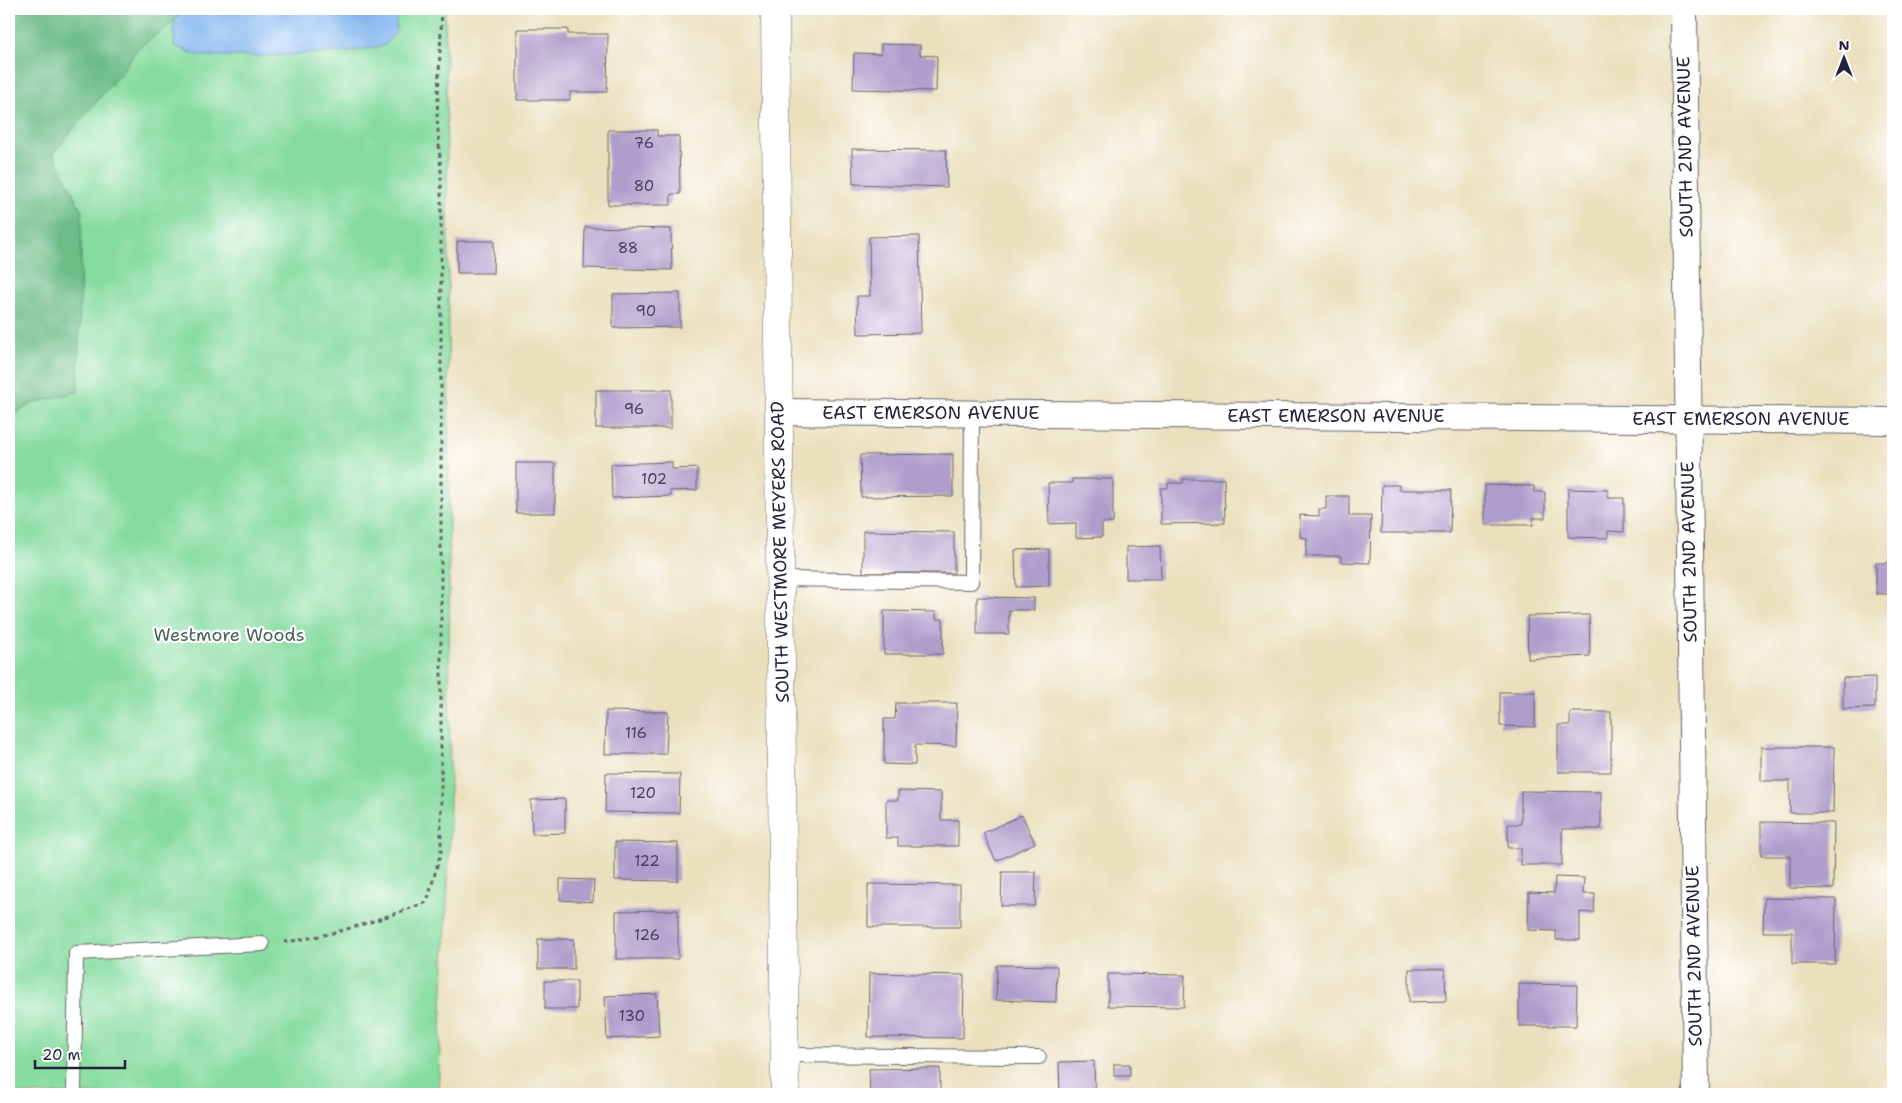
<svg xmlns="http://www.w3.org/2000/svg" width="1902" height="1103" viewBox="0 0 1902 1103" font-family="'Shantell Sans',sans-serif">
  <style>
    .green { fill: #86dc9f; stroke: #547f6d }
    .forest { fill: #6cbc86; stroke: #476f60 }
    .water { fill: #82b5ef; stroke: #526c95 }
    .building { fill: #af9dcb }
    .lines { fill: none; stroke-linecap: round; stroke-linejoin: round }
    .service-casing { stroke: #686469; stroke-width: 16 }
    .minor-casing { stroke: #686469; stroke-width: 28 }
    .tertiary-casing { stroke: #686469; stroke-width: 29 }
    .path { stroke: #686469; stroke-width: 3; stroke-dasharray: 4 4; stroke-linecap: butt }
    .service { stroke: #fff; stroke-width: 14 }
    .minor { stroke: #fff; stroke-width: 26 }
    .tertiary { stroke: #fff; stroke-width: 28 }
    .labels { text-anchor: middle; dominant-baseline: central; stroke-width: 4.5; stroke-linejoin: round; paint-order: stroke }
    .number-label { font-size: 15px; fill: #45415f }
    .street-label { font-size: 18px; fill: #22223b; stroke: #fff }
    .park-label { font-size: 18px; fill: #45635e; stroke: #fff }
  </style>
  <rect width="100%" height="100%" fill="#fff"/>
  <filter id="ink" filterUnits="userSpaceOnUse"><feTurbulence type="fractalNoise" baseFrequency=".02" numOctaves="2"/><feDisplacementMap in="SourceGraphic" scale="10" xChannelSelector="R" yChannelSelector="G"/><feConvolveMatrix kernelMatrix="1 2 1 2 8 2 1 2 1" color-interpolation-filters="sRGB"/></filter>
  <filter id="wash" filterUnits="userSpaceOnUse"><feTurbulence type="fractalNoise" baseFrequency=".0096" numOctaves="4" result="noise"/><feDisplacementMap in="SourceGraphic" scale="20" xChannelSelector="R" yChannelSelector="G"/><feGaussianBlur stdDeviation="1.12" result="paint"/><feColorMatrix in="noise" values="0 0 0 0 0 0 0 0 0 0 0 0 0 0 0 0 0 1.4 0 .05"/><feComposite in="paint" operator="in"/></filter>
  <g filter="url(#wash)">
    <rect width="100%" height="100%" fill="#ebe0be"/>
    <path class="green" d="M9 9H445L448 237 450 837 438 1094H9Z"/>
    <path class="forest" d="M9 9H182L174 22 138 48 119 75 53 153 82 211 78 392 33 403 9 417Z"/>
    <path class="water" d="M182 9H396V32L384 46 346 52 266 56H200L174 46V22Z"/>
    <g id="blocks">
      <g class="building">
        <path d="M517 29H568V34H608L607 92H570V100H517Z"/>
        <path d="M881 44 920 45V55L937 56 936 91 853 89 854 53 881 54Z"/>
        <path d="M608 130H657V136H679L680 194H671V205H608Z"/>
        <path d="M852 149 946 150 947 187 853 184Z"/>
        <path d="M585 227 671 229 672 270 584 268Z"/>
        <path d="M919 236 921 333 858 334 857 296H870L869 237Z"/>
        <path d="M457 241H494L493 273H457Z"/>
        <path d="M680 293V327L613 328V294Z"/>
        <rect x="596" y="390" width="75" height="38"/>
        <path d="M953 454V496L861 497 860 455Z"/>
        <path d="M672 462V469L697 468V490L670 491 671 496 612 498 611 464Z"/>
        <rect x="516" y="463" width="39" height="50"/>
        <path d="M1072 479H1113V523H1102V537L1076 538V523L1049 524 1048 483H1072Z"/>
        <path d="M1183 479H1224L1225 523 1161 524V488H1168V483H1183Z"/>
        <path d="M1382 485H1399V490H1451L1450 533H1381Z"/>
        <path d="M1485 485 1534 486V492H1545V518H1533V525H1485Z"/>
        <path d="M1568 489 1608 490V498H1624V532L1608 531V538L1568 537Z"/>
        <path d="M1326 496H1349V516H1371L1370 563 1341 562V556H1306L1307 538 1300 537V515L1319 516V509H1326Z"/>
        <path d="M863 531 954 532V573H863Z"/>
        <path d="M1160 546 1161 579H1126V547Z"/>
        <path d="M1049 549V586L1016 587 1015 550Z"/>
        <rect x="1876" y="563" width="17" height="31"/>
        <path d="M977 597 1034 598V610H1009V634H977Z"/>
        <path d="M884 611 936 612V619H943V654H884Z"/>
        <path d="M1589 615 1590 656 1528 659 1527 616Z"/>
        <path d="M1875 677V708L1843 709V678Z"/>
        <path d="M1500 692H1535V727L1500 726Z"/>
        <path d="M896 703H957L956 746 915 745V765L884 764V719H895Z"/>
        <path d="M606 711 668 712 666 754H605Z"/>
        <path d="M1570 712H1611V772H1558V725H1570Z"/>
        <path d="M1761 747H1834L1833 813H1790V781H1761Z"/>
        <path d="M606 773 680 774 679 813 605 812Z"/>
        <path d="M898 791 941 792V820H958V846H898V838H886V800H898Z"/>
        <path d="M1521 791 1601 792V829H1562V865H1521V848H1508V824H1521Z"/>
        <path d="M565 799V833L532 834 531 800Z"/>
        <path d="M1022 815 1035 843 996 861 983 833Z"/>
        <path d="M1761 822 1834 823 1833 889 1790 888V856H1761Z"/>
        <path d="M615 842 678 843V881L615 880Z"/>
        <path d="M1002 872H1036L1035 906H1001Z"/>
        <path d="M1555 877 1584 878 1583 894H1595L1594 913 1580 912V940H1556V931L1528 930 1529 892 1554 893Z"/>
        <path d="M560 879 594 880 593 902 560 900Z"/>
        <path d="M868 884 960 885V927H868Z"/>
        <path d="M1764 898 1836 899 1835 964H1792V932H1763Z"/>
        <path d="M678 910V959H616V911Z"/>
        <rect x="538" y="939" width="36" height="30"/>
        <path d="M997 965 1057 966 1056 1002 996 1000Z"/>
        <path d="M1409 969H1445L1446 1001 1409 1002Z"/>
        <path d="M869 973 964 975 963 1038 868 1037Z"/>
        <path d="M1108 974 1185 975 1184 1007 1108 1006Z"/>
        <rect x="545" y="981" width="32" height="28"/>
        <path d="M1519 984 1577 985 1576 1026H1519Z"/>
        <path d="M657 994 659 1036 607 1039 605 996Z"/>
        <path d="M1094 1061 1095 1094H1060L1059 1062Z"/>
        <rect x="1114" y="1064" width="16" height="12"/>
        <path d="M940 1068V1094H870L869 1069Z"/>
      </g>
    </g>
  </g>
  <g filter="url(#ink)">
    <use href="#blocks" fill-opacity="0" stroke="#686469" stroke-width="1"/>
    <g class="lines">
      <defs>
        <g id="service">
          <path d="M780 579 971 582 972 414"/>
          <path d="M785 1055 1039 1057"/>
          <path d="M74 1094 76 953 262 944"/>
        </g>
        <g id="minor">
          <path d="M1684 9 1696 1094"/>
          <path d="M779 412 1893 421"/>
        </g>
        <path id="tertiary" d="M775 9 785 1094"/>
      </defs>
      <use href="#service" class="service-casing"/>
      <use href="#minor" class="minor-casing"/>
      <use href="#tertiary" class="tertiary-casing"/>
      <path class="path" d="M284 942C334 936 381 919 427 902L441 852V172L437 116 442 9"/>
      <use href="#service" class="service"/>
      <use href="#minor" class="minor"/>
      <use href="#tertiary" class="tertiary"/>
    </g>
  </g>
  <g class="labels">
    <g class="number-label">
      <text x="644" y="143">76</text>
      <text x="644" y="186">80</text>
      <text x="628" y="248">88</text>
      <text x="646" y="311">90</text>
      <text x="634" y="409">96</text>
      <text x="654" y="479">102</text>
      <text x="636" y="733">116</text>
      <text x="643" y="793">120</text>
      <text x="647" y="861">122</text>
      <text x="647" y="935">126</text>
      <text x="632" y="1016">130</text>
    </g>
    <g class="street-label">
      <text transform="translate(1685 147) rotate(-91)">SOUTH 2ND AVENUE</text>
      <text x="931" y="413">EAST EMERSON AVENUE</text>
      <text x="1336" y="416">EAST EMERSON AVENUE</text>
      <text x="1741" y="419">EAST EMERSON AVENUE</text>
      <text transform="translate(780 552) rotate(-91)">SOUTH WESTMORE MEYERS ROAD</text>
      <text transform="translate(1689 552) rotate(-91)">SOUTH 2ND AVENUE</text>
      <text transform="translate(1694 956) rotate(-91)">SOUTH 2ND AVENUE</text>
    </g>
    <g class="park-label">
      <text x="229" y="635">Westmore Woods</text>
    </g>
  </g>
  <rect width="1902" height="1103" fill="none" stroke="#fff" stroke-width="30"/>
  <g transform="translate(1844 58)" stroke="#ffffff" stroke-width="4" paint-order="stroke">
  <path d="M0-4L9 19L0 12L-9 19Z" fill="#22223b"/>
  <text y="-8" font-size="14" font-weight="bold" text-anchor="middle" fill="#22223b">N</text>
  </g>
  <path d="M35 1060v8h90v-8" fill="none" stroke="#22223b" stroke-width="2.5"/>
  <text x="42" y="1060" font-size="15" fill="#22223b" stroke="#ffffff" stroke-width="4" paint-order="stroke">20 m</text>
</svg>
